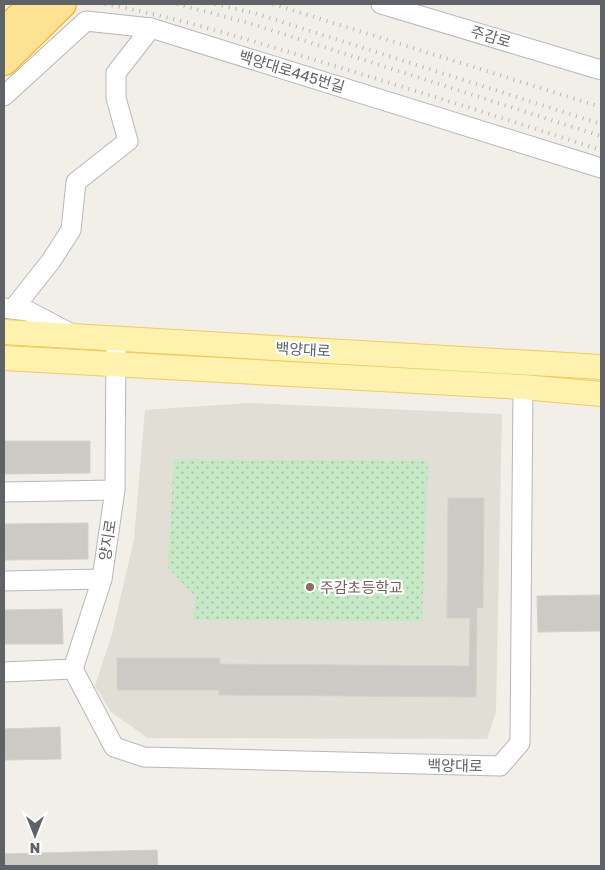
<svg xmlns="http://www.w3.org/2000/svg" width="605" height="870" viewBox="0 0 605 870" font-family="'Golos Text','Noto Sans KR',sans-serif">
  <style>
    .education { fill: #e1ded6 }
    .park { fill: url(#park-dots) }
    .building { fill: #cccac5; stroke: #d6d1c6 }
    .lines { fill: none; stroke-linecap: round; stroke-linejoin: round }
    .minor-casing { stroke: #b5b8bc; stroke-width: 21 }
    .major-casing { stroke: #f2c960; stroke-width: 26 }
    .highway-casing { stroke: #f9ab00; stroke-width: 30 }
    .minor { stroke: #fff; stroke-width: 19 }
    .major { stroke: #fff2af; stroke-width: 24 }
    .highway { stroke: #fde293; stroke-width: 28 }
    .rail { stroke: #b6b7b8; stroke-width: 4; stroke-dasharray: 1 6; stroke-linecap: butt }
    .education-dot { fill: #8d6e63; stroke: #fff; stroke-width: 2 }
    .labels { text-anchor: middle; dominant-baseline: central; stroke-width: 4.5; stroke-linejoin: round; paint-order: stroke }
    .street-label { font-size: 15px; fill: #5f6368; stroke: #fff }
    .education-label { font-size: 15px; fill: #785e54; stroke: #fff; text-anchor: start }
  </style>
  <defs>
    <pattern id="park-dots" width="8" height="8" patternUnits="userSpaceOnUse" patternTransform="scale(1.25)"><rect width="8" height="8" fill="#c5e8c5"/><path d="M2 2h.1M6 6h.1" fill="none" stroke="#a3c0a4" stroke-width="1.8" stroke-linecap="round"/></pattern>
  </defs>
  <rect width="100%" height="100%" fill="#f1efe8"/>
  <path class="education" d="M248 403 502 414 496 712 487 739 148 738 111 712 95 686 112 634 134 539 145 410Z"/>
  <path class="park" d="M174 459 428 461 422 621 193 620 195 596 168 568Z"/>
  <g class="building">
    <path d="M4 441H90V473L4 474Z"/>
    <path d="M448 498H484L483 608H477L476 697 219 695V690H117V658H220V664L469 666 470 618H447Z"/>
    <path d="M88 523V559L4 560V524Z"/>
    <path d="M601 595V631L538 632 537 596Z"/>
    <path d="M62 609 63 644H4V610Z"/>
    <path d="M60 727 61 759 4 760V729Z"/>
    <path d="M157 850 158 866H4V854Z"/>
  </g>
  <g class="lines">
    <defs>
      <g id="minor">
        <path d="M381 4 601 70"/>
        <path d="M4 96 86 21 151 28 601 168"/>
        <path d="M4 308 28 311 72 334"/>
        <path d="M13 309 51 261 71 230 76 182 128 141 116 98V73L151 28"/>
        <path d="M4 492 115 490"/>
        <path d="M4 581 102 579"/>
        <path d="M73 669 114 747 144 757 500 766 520 743 523 387"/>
        <path d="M4 672 73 669 102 579 115 490 116 337"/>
      </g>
      <g id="major">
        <path d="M4 332 601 367"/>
        <path d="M4 358 523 387 601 394"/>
      </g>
      <g id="highway">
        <path d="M4 32 33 4"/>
        <path d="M4 61 62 4"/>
      </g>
    </defs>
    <use href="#minor" class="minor-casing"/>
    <use href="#major" class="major-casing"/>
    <use href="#highway" class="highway-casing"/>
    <use href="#minor" class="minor"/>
    <use href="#major" class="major"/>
    <use href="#highway" class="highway"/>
    <g class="rail">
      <path d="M105 4C176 17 246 39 315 60 411 89 506 119 601 150"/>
      <path d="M177 4 249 23 601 136"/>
      <path d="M215 4 254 13 601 124"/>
      <path d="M273 4 601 107"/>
    </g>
  </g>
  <circle class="education-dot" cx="310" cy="587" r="5"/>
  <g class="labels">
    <g class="street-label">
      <text transform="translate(491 36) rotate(17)">주감로</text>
      <text transform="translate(292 71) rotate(17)">백양대로445번길</text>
      <text transform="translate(303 349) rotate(3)">백양대로</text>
      <text transform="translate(107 540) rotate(-81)">양지로</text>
      <text transform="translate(455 765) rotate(1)">백양대로</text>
    </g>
    <g class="education-label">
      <text x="320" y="587">주감초등학교</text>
    </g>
  </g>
  <rect width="605" height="870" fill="none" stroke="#5f6368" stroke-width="10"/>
  <g transform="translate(35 835) rotate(180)" stroke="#ffffff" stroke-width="4" paint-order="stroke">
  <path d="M0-4L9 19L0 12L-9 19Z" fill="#5f6368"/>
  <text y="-8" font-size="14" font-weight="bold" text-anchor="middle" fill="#5f6368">N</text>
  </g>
</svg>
